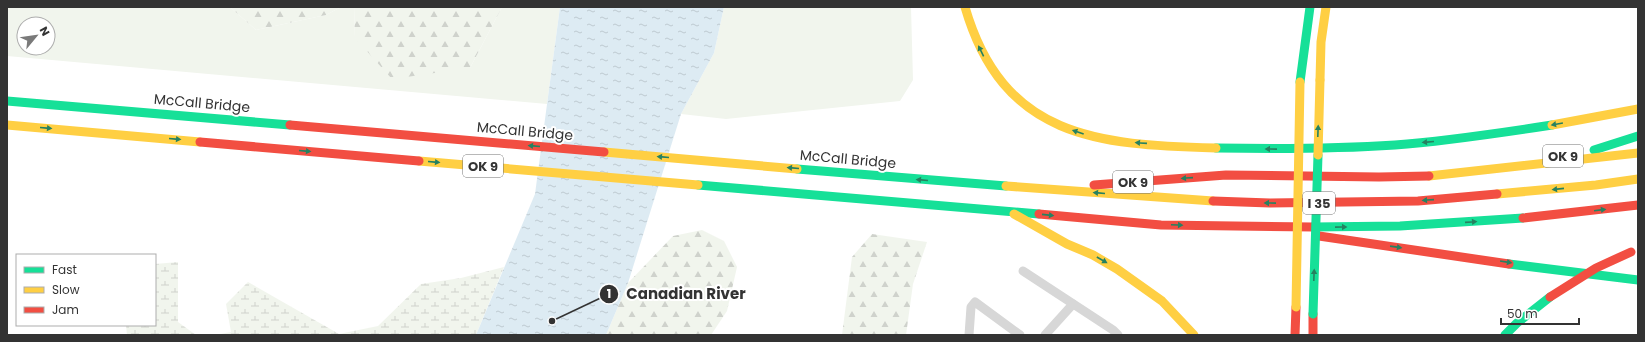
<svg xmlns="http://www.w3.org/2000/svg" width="1645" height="342" viewBox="0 0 1645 342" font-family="Poppins,sans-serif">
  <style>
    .grass { fill: #f1f5ed; fill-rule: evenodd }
    .forest { fill: url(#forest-firs) }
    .wetland { fill: url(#wetland-marsh) }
    .water { fill: url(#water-ripples) }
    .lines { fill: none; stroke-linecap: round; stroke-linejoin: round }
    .street { stroke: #d7d7d7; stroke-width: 9 }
    .fast { stroke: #16e098; stroke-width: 9 }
    .slow { stroke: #ffcf43; stroke-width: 9 }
    .jam { stroke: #f24e42; stroke-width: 9 }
    .fast-bridge { stroke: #16e098; stroke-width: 9 }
    .slow-bridge { stroke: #ffcf43; stroke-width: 9 }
    .jam-bridge { stroke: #f24e42; stroke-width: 9 }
    .oneway { fill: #268160 }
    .labels { text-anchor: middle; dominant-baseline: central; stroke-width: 4; stroke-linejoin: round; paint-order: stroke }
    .shield { fill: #fff; stroke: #707070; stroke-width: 1 }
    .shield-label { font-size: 13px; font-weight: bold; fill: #333 }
    .street-label { font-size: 14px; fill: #333; stroke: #fff }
    .leader { fill: none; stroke: #333; stroke-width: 1.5 }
    .callout-dot { fill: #333; stroke: #fff; stroke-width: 1.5 }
    .mark-label { font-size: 12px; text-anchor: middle; font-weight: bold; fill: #fff }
    .callout-label { font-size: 15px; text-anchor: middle; font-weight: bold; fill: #333; stroke: #fff; stroke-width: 4; stroke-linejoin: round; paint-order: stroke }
  </style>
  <defs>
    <pattern id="forest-firs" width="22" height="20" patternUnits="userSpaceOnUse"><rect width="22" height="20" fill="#f1f5ed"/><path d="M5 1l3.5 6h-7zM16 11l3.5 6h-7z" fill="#cfd2cc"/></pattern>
    <pattern id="wetland-marsh" width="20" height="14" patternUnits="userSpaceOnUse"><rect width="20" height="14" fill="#f1f5ed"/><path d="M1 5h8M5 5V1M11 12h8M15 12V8" fill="none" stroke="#cfd2cc"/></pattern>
    <pattern id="water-ripples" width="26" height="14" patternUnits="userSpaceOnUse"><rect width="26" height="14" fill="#ddebf3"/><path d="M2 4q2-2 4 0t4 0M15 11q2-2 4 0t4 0" fill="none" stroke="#becad1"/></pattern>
  </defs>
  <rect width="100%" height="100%" fill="#fff"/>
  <g class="grass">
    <path d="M7 7H230L256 30 326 15 341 7H354L355 38 470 68 502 7H560L547 104 7 56ZM24 24H48V48H24Z"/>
    <path d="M724 7H911L913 80 900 101 726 119 681 114 714 53Z"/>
  </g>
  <g class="forest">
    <path d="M230 7H341L326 15 256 30Z"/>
    <path d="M354 7H502L470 68 392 79 355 38Z"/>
    <path d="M702 230 724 241 737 267 727 311 711 335H606L628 283 673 236Z"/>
    <path d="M872 234 927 242 913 284 906 335H842L852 257Z"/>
  </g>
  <g class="wetland">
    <path d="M178 262V322L196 335H127L126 325H155V264Z"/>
    <path d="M504 267 476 335H215L231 332 226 304 248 282 339 334 378 326 421 284 461 278Z"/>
  </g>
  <path class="water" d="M560 7H724L714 53 681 114 628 283 606 335H476L535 194Z"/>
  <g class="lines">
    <g class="street">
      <path d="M1023 271 1113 330 1118 335"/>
      <path d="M969 335 971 307 975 302 1020 335"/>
      <path d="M1045 335 1073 304"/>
    </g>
    <g class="fast">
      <path d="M1300 82 1310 7"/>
      <path d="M7 101 290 125"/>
      <path d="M1216 148C1276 149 1335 149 1395 145 1448 141 1500 133 1552 125"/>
      <path d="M1594 150 1638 136"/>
      <path d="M797 169 1006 186"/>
      <path d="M698 185 1039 214"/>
      <path d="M1313 227 1400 226 1523 218"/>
      <path d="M1509 264 1638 280"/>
      <path d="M1505 335 1517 323 1550 297"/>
    </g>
    <g class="slow">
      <path d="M965 7C1003 138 1097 145 1216 148"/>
      <path d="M1320 80 1321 42 1326 7"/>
      <path d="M7 125 200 142"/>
      <path d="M1552 125 1638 109"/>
      <path d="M604 152 797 169"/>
      <path d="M419 161 698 185"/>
      <path d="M1429 176 1638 153"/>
      <path d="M1006 186 1213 201"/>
      <path d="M1497 194 1596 185 1638 179"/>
      <path d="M1014 214 1067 244 1093 255 1117 269 1162 301 1194 335"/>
    </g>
    <g class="jam">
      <path d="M290 125 604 152"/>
      <path d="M200 142 419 161"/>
      <path d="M1094 185 1226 175 1379 177 1429 176"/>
      <path d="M1213 201 1270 203 1418 201 1497 194"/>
      <path d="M1039 214 1161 225 1313 227"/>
      <path d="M1523 218 1638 205"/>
      <path d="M1319 236 1509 264"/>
      <path d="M1313 314V335"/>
      <path d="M1295 335 1296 307"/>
    </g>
    <path class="fast-bridge" d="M1313 314 1318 155"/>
    <g class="slow-bridge">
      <path d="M1318 155 1320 80"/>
      <path d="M1296 307 1300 82"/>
    </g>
    <path class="jam-bridge" d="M1550 297 1596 268 1631 252"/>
  </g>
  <defs><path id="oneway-solid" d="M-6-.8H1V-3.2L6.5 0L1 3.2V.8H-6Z"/></defs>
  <g class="oneway">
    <use href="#oneway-solid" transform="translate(981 51) rotate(-116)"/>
    <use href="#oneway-solid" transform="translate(1557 124) rotate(170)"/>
    <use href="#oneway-solid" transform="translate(46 128) rotate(5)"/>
    <use href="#oneway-solid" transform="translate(1318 131) rotate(-88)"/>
    <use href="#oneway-solid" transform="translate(1078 132) rotate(-161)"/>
    <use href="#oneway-solid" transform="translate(175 139) rotate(5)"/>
    <use href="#oneway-solid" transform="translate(1428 142) rotate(175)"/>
    <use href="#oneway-solid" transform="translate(1141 143) rotate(-176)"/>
    <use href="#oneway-solid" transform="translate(534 146) rotate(-175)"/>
    <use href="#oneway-solid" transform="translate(1271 149) rotate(-179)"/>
    <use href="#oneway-solid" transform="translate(305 151) rotate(5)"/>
    <use href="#oneway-solid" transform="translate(663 157) rotate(-175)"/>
    <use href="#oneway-solid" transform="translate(434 162) rotate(5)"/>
    <use href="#oneway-solid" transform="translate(793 168) rotate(-175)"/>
    <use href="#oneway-solid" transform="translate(1187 178) rotate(176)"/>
    <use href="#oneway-solid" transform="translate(922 180) rotate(-175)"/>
    <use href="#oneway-solid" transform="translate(1558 189) rotate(174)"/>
    <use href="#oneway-solid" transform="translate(1099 193) rotate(-175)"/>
    <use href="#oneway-solid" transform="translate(1428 200) rotate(176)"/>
    <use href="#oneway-solid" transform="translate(1270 203) rotate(-179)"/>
    <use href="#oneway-solid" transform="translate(1600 210) rotate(-7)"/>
    <use href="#oneway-solid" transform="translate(1048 215) rotate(6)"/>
    <use href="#oneway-solid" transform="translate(1471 222) rotate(-4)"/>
    <use href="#oneway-solid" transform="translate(1177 225) rotate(2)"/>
    <use href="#oneway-solid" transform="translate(1341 227) rotate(-1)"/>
    <use href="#oneway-solid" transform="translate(1396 247) rotate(8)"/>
    <use href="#oneway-solid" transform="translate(1102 260) rotate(30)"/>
    <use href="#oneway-solid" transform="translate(1506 262) rotate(9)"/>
    <use href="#oneway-solid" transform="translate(1314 275) rotate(-88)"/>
  </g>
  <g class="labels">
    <g class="shield">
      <rect x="1543" y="145" width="40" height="22" rx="3"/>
      <rect x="463" y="155" width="40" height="22" rx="3"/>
      <rect x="1113" y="171" width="40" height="22" rx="3"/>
      <rect x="1303" y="192" width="32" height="22" rx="3"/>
    </g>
    <g class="shield-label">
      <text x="1563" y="156">OK 9</text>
      <text x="483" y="166">OK 9</text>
      <text x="1133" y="182">OK 9</text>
      <text x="1319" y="203">I 35</text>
    </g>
    <g class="street-label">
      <text transform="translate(202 103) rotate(5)">McCall Bridge</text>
      <text transform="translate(525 131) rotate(5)">McCall Bridge</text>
      <text transform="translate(848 159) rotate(5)">McCall Bridge</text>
    </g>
  </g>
  <path class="leader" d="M552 321L609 294"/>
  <g class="callout-dot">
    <circle cx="552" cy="321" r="4"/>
    <circle cx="609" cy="294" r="10"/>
  </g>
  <g class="mark-label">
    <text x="609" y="298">1</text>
  </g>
  <g class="callout-label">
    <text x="686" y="299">Canadian River</text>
  </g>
  <rect width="1645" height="342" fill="none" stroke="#333333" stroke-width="16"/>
  <rect x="16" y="254" width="140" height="72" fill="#ffffff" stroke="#adadad"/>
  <rect x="24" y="267" width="20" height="6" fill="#16e098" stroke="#adadad"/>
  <text x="52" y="274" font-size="12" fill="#333333">Fast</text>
  <rect x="24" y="287" width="20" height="6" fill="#ffcf43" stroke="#adadad"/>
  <text x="52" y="294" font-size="12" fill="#333333">Slow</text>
  <rect x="24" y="307" width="20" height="6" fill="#f24e42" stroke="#adadad"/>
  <text x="52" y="314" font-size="12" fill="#333333">Jam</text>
  <g transform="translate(36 36) rotate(61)"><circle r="19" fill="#ffffff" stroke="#adadad"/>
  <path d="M0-3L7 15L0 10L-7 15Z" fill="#7a7a7a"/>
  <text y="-6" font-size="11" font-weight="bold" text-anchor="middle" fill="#333333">N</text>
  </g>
  <path d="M1501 318v6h78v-6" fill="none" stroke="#333333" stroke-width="2"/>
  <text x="1507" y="318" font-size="12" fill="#333333" stroke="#ffffff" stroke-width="3" paint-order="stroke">50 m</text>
</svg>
